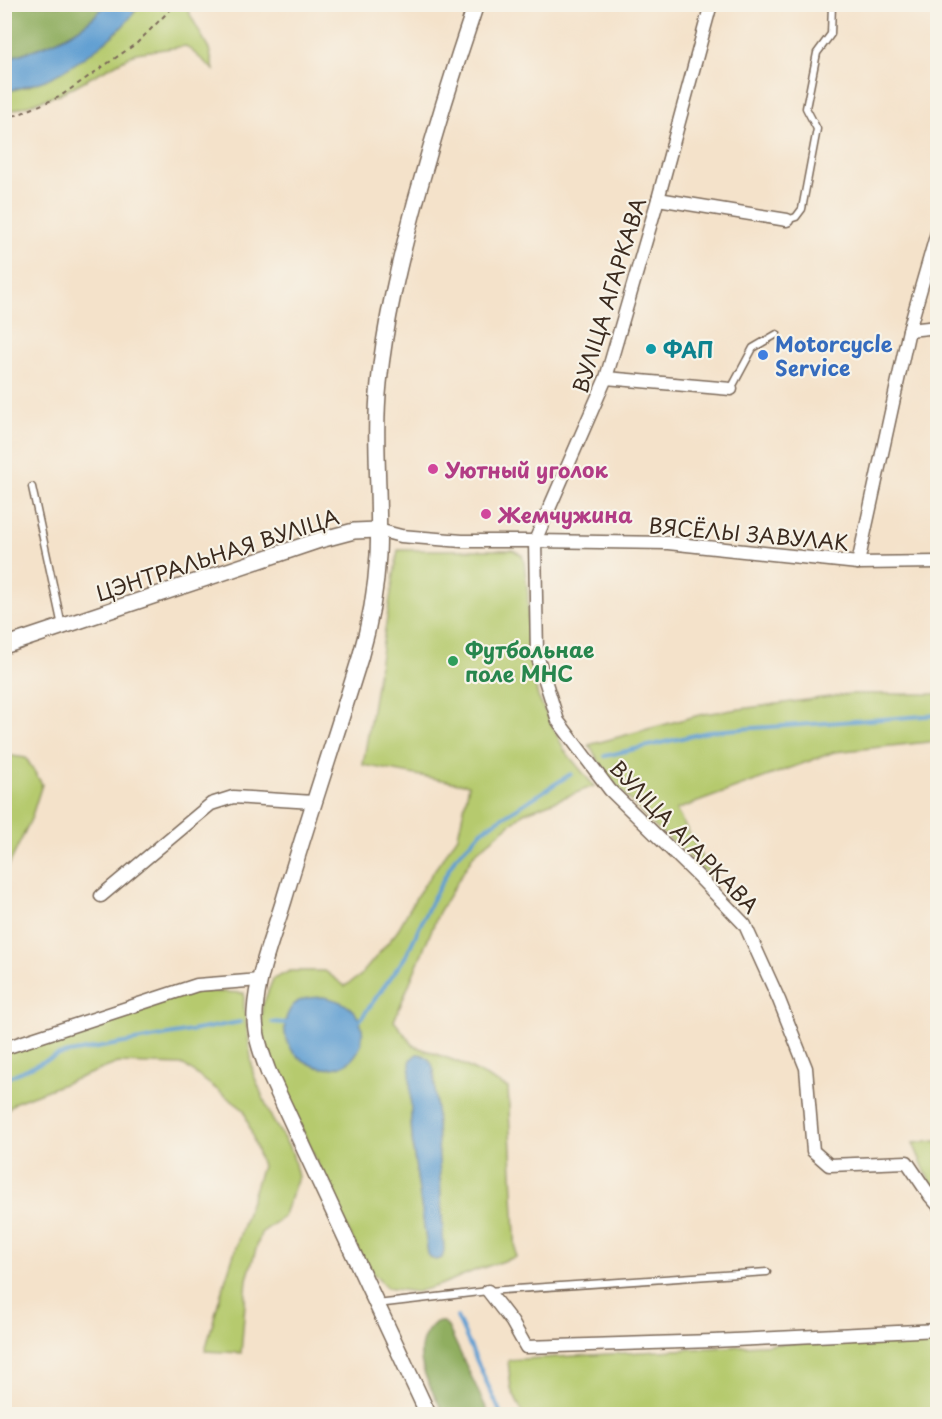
<svg xmlns="http://www.w3.org/2000/svg" width="942" height="1419" viewBox="0 0 942 1419" font-family="'Playpen Sans',sans-serif">
  <style>
    .green { fill: #b6ca6e; stroke: #787a46; stroke-width: 1.5; fill-rule: evenodd }
    .forest { fill: #90ae61; stroke: #666c40; stroke-width: 1.5 }
    .water { fill: #609fd2; stroke: #4e6478; stroke-width: 1.5 }
    .lines { fill: none; stroke-linecap: round; stroke-linejoin: round }
    .stream { stroke: #609fd2; stroke-width: 4 }
    .service-casing { stroke: #7c6a5a; stroke-width: 9 }
    .minor-casing { stroke: #7c6a5a; stroke-width: 15 }
    .tertiary-casing { stroke: #7c6a5a; stroke-width: 18 }
    .path { stroke: #7c6a5a; stroke-width: 2; stroke-dasharray: 4.5 4.5; stroke-linecap: butt }
    .service { stroke: #fff; stroke-width: 6 }
    .minor { stroke: #fff; stroke-width: 12 }
    .tertiary { stroke: #fff; stroke-width: 15 }
    .culture-dot { fill: #0f9aa8; stroke: #f7f3e8; stroke-width: 2 }
    .shop-dot { fill: #3f7fe0; stroke: #f7f3e8; stroke-width: 2 }
    .hotel-dot { fill: #d1479c; stroke: #f7f3e8; stroke-width: 2 }
    .leisure-dot { fill: #2e9e5b; stroke: #f7f3e8; stroke-width: 2 }
    .labels { text-anchor: middle; dominant-baseline: central; stroke-width: 4.5; stroke-linejoin: round; paint-order: stroke }
    .street-label { font-size: 21px; fill: #3b2a1e; stroke: #f7f3e8 }
    .shop-label { font-size: 21px; font-weight: bold; fill: #366cbe; stroke: #f7f3e8; text-anchor: start }
    .culture-label { font-size: 21px; font-weight: bold; fill: #0d838f; stroke: #f7f3e8; text-anchor: start }
    .hotel-label { font-size: 21px; font-weight: bold; fill: #b23c85; stroke: #f7f3e8; text-anchor: start }
    .leisure-label { font-size: 21px; font-weight: bold; fill: #27864d; stroke: #f7f3e8; text-anchor: start }
  </style>
  <rect width="100%" height="100%" fill="#f7f3e8"/>
  <filter id="ink" filterUnits="userSpaceOnUse"><feTurbulence type="fractalNoise" baseFrequency=".0167" numOctaves="2"/><feDisplacementMap in="SourceGraphic" scale="12" xChannelSelector="R" yChannelSelector="G"/><feConvolveMatrix kernelMatrix="1 2 1 2 8 2 1 2 1" color-interpolation-filters="sRGB"/></filter>
  <filter id="wash" filterUnits="userSpaceOnUse"><feTurbulence type="fractalNoise" baseFrequency=".008" numOctaves="4" result="noise"/><feDisplacementMap in="SourceGraphic" scale="24" xChannelSelector="R" yChannelSelector="G"/><feGaussianBlur stdDeviation="1.35" result="paint"/><feColorMatrix in="noise" values="0 0 0 0 0 0 0 0 0 0 0 0 0 0 0 0 0 1.4 0 .05"/><feComposite in="paint" operator="in"/></filter>
  <g filter="url(#wash)">
    <rect width="100%" height="100%" fill="#f4e2ca"/>
    <g class="green">
      <path d="M138 5H188L186 7 209 49 214 70 186 46 136 53 60 94 5 113 4 92 29 86 61 72 106 41 118 31 137 9Z"/>
      <path d="M398 550H513L522 555 524 562 528 595V652L538 697 565 751 594 786 524 813 474 854 439 912 394 1021 414 1046 458 1062 508 1088 516 1257 476 1270 440 1285 416 1292 387 1288 363 1263 283 1088 267 1049 262 1025V1007L273 979 290 971H325L345 986 360 976 396 933 418 894 458 836 469 785 363 765ZM349 1007C361 1019 364 1030 360 1047L317 1067C297 1058 284 1045 285 1023ZM411 1059 434 1071 444 1251 442 1258C436 1261 431 1260 428 1254L413 1149 411 1122Z"/>
      <path d="M851 694H937V741L834 752 676 810 692 838 713 880 679 847 655 827 610 779 589 745 703 714Z"/>
      <path d="M5 755 26 758 42 784 31 819 8 867 5 869Z"/>
      <path d="M201 991 244 993V1006L253 1073 272 1119 292 1152 298 1177 283 1217 261 1233 247 1279 241 1353 205 1351 219 1300 262 1166 244 1110 184 1065 118 1063 16 1102 5 1112V1050L96 1025 182 994Z"/>
      <path d="M937 1141H938L937 1191 927 1176 913 1143Z"/>
      <path d="M937 1337V1414H523L511 1389 508 1360 795 1343 900 1340Z"/>
    </g>
    <g class="forest">
      <path d="M5 5H105C80 36 41 48 5 59Z"/>
      <path d="M436 1322H443L448 1327 489 1414H444C430 1385 404 1349 436 1322Z"/>
    </g>
    <g class="water">
      <path d="M105 5H138C128 30 71 69 45 80 32 85 18 88 5 92V59C41 48 80 36 105 5Z"/>
      <path d="M323 997C335 999 347 1003 355 1013 372 1034 358 1067 331 1068 315 1070 292 1057 287 1041 281 1025 287 1004 304 999 310 997 317 998 323 997Z"/>
      <path d="M417 1054C427 1054 432 1062 434 1071L444 1251 442 1258C436 1261 431 1260 428 1254L413 1149 411 1122 410 1064 411 1059Z"/>
    </g>
    <g class="lines">
      <g class="stream">
        <path d="M605 756 712 731 938 715"/>
        <path d="M360 1020 406 956 431 902 455 858 484 829 571 774"/>
        <path d="M272 1022 285 1023"/>
        <path d="M4 1081 11 1076 58 1055 240 1022"/>
        <path d="M457 1317 501 1414"/>
      </g>
    </g>
  </g>
  <g filter="url(#ink)">
    <g class="lines">
      <defs>
        <g id="service">
          <path d="M787 220 796 217 802 209 817 129 806 108 817 53 831 34 832 4"/>
          <path d="M731 389 753 348 777 334"/>
          <path d="M32 487 62 626"/>
          <path d="M377 1304 488 1291 767 1272"/>
        </g>
        <g id="minor">
          <path d="M711 4 658 199 606 378 535 541 537 655 558 721 610 790 699 877 745 925 779 1000 806 1068 813 1151 829 1165 907 1162 930 1196 938 1205"/>
          <path d="M658 199 787 220"/>
          <path d="M909 330 938 327"/>
          <path d="M606 378 731 389"/>
          <path d="M378 530 401 536 462 541H535L668 543 858 563 938 562"/>
          <path d="M858 563 909 330 938 229"/>
          <path d="M101 896 211 804 233 797 313 802"/>
          <path d="M5 1048 197 985 260 980"/>
          <path d="M488 1291 512 1322 526 1347 713 1341 938 1330"/>
        </g>
        <g id="tertiary">
          <path d="M4 646 320 540 354 531 378 530"/>
          <path d="M428 1414 268 1071C261 1052 254 1033 255 1012 257 975 273 936 284 900 308 819 335 739 360 658 370 624 376 589 378 555 381 498 373 440 379 383 385 321 400 260 416 200 434 134 454 69 476 4"/>
        </g>
      </defs>
      <use href="#service" class="service-casing"/>
      <use href="#minor" class="minor-casing"/>
      <use href="#tertiary" class="tertiary-casing"/>
      <path class="path" d="M4 116 17 115 59 97 137 43 176 4"/>
      <use href="#service" class="service"/>
      <use href="#minor" class="minor"/>
      <use href="#tertiary" class="tertiary"/>
    </g>
  </g>
  <circle class="culture-dot" cx="651" cy="349" r="6"/>
  <circle class="shop-dot" cx="763" cy="355" r="6"/>
  <g class="hotel-dot">
    <circle cx="433" cy="469" r="6"/>
    <circle cx="486" cy="514" r="6"/>
  </g>
  <circle class="leisure-dot" cx="453" cy="661" r="6"/>
  <g class="labels">
    <g class="street-label">
      <text transform="translate(608 295) rotate(-73)">ВУЛІЦА АГАРКАВА</text>
      <text transform="translate(749 533) rotate(5)">ВЯСЁЛЫ ЗАВУЛАК</text>
      <text transform="translate(217 554) rotate(-18)">ЦЭНТРАЛЬНАЯ ВУЛІЦА</text>
      <text transform="translate(685 836) rotate(46)">ВУЛІЦА АГАРКАВА</text>
    </g>
    <g class="shop-label">
      <text x="775" y="343">Motorcycle<tspan x="775" dy="24">Service</tspan></text>
    </g>
    <g class="culture-label">
      <text x="663" y="349">ФАП</text>
    </g>
    <g class="hotel-label">
      <text x="445" y="469">Уютный уголок</text>
      <text x="498" y="514">Жемчужина</text>
    </g>
    <g class="leisure-label">
      <text x="465" y="649">Футбольнае<tspan x="465" dy="24">поле МНС</tspan></text>
    </g>
  </g>
  <rect width="942" height="1419" fill="none" stroke="#f7f3e8" stroke-width="24"/>
</svg>
